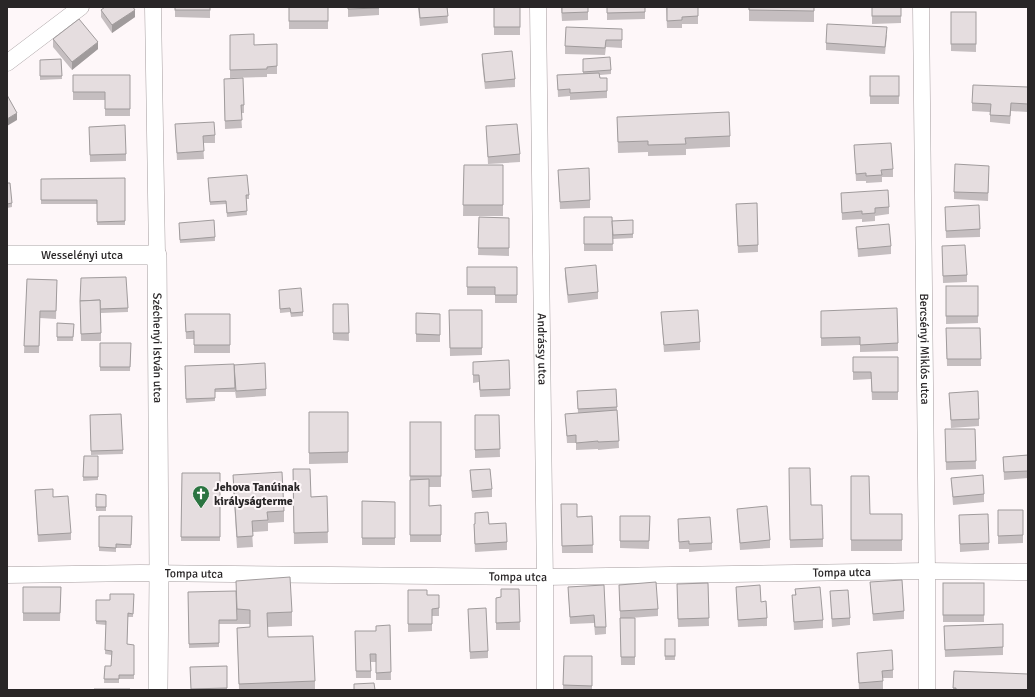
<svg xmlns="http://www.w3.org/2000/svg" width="1035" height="697" viewBox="0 0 1035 697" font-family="Signika,sans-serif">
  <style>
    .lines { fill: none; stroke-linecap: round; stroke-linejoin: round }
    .minor-casing { stroke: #a59d9f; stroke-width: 17 }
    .tertiary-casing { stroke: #a59d9f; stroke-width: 20 }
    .minor { stroke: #fff; stroke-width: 16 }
    .tertiary { stroke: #fff; stroke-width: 19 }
    .wall { fill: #c5bec0 }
    .shaded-wall { fill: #a09b9c }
    .building { fill: #e5dddf; stroke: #a09b9c }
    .labels { text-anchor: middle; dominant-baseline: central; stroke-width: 4; stroke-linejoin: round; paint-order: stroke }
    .street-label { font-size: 12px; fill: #292627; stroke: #fef7f9 }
    .poi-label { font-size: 12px; font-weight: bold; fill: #292627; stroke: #fef7f9; text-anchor: start }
  </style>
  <rect width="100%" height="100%" fill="#fef7f9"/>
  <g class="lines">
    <defs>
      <g id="minor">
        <path d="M153 7 157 255"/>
        <path id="s1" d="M538 7 545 585V690"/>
        <path id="s2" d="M921 7 927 571V690"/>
        <path d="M7 63 81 7"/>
        <path id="s3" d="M7 575 140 573 545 577 927 571 1028 572"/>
      </g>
      <g id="tertiary">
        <path id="s4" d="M7 255H157L159 573 158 690"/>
      </g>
    </defs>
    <use href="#minor" class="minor-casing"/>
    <use href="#tertiary" class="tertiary-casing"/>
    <use href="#minor" class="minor"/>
    <use href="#tertiary" class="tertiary"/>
  </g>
  <g class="wall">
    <path d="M175 7H210V18L175 17Z"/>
    <rect x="289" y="7" width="39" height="22"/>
    <path d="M348 7H379V15L348 17Z"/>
    <path d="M418 7H447L448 23 420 26Z"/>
    <rect x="494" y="7" width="26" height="28"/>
    <path d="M561 7H588V20L562 21Z"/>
    <path d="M607 7H645V19L607 20Z"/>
    <path d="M666 7H698V24H682V28H667Z"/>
    <path d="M749 7H814V22L749 21Z"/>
    <path d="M872 7H901V23L872 24Z"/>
    <path d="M101 10 135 17 112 33 101 17Z"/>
    <path d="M951 12H976V52L951 51Z"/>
    <path d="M622 29V48L606 47 605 55 565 54V46Z"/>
    <path d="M230 35 254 45 277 44V74H267V77L230 78Z"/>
    <path d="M887 35 885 54 826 50V43Z"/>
    <path d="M53 39 98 49 72 70 53 47Z"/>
    <path d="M482 54 515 79V87L485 89 482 62Z"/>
    <path d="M61 59 62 79 40 80V60Z"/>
    <path d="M583 59 611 70V74L600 75V78L607 91V98L570 100V96L558 97 557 75 583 74Z"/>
    <path d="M73 75H130V116H105V100H73Z"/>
    <rect x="870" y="76" width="29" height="28"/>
    <path d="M224 86 244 105V113H241L242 128 225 129Z"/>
    <path d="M1028 87V112L1011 111 1010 124 990 122V112L972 111V103Z"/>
    <path d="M617 117 730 136V147L686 149V155L648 156V152L618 153Z"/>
    <path d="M175 124 215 135V143H203L204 159 177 160Z"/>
    <path d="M486 126 520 154V162L488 164Z"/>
    <path d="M89 127 126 154V161L90 162Z"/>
    <path d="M854 145 893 169V177H882V182L866 183V181H856Z"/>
    <path d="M464 165H503V216H463Z"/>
    <path d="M558 170 590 200V208L560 209Z"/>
    <path d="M989 173 988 201 954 199V192Z"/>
    <path d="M125 178V225H97V204H41V179Z"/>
    <path d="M208 178 249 195V199H246L247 215 227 217 226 204 210 205Z"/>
    <path d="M7 183 12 203V207L7 208Z"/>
    <path d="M841 193 889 207V214L875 216V221L862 222V219L842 220Z"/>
    <path d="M736 204 758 245V252L738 253Z"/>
    <path d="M945 207 980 229V237L946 238Z"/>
    <path d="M479 217 509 218V256L478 255Z"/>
    <path d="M584 217 612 221 633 220V238L613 239 612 230 613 251H584Z"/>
    <path d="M179 227 215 237V241L180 243Z"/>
    <path d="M856 227 891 246V254L858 257Z"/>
    <path d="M942 246 967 275V282L943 283Z"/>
    <path d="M467 267H517V303H495V295H467Z"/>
    <path d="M565 268 598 292V299L568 303 565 276Z"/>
    <path d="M27 279 57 280 56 319 40 318 39 353H24Z"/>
    <path d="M946 286H978V323L946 324Z"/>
    <path d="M279 290 303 312V316L291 317 290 312 280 313Z"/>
    <path d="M333 304H348L349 341 333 340Z"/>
    <path d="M80 308H128V312L101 313V341H81Z"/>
    <path d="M449 310H482V355L450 356Z"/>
    <path d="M821 311 898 343V351L860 352V345L821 346Z"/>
    <path d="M661 312 700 342V350L664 352Z"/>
    <path d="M416 313 440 314V342H416Z"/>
    <path d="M185 314H230V353H194V339H186Z"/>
    <path d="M57 323 74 324 73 341H57Z"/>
    <path d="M946 328H980L981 366H947Z"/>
    <path d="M100 343H131L130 371H100Z"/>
    <path d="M853 357H898V400H872L871 379 853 380Z"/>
    <path d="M473 362 510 389V396L480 397 479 382 473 383Z"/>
    <path d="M234 365 266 389V396L236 398 235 391V392H215V401L186 403 185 366Z"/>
    <path d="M616 389 619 448 598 450V449L576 450V443H567L565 414 578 413 577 391Z"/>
    <path d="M949 393 979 419V426L951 428Z"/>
    <path d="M309 412H348V463L309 464Z"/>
    <path d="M121 414 123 454 91 455 90 415Z"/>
    <path d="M475 415H499L500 457 475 458Z"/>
    <path d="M410 422H441V487H429V506L441 505V542H410Z"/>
    <path d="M945 429H975L976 469 946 470Z"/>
    <path d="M1028 455V478L1004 480 1003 457Z"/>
    <path d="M84 456H98V480L83 481Z"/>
    <path d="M789 468 823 539V547L790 548Z"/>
    <path d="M293 469 311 497 327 496 328 543 294 544Z"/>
    <path d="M470 470 492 489V497L472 498Z"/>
    <path d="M182 473H220V541H181Z"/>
    <path d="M233 475 284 511V522L268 523V531L252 532 253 547 237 548 233 486Z"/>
    <path d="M851 476 870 514H902V551H851Z"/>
    <path d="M951 478 984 494V502L953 505Z"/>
    <path d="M35 490 53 497 71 533V540L38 542Z"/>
    <path d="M96 494 106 495V511H96Z"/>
    <path d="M362 501 395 502V545H362Z"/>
    <path d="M561 504 577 517 592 516 593 553H562Z"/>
    <path d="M737 509 770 540V548L740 550Z"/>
    <path d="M998 510H1023V543L998 544Z"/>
    <path d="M475 513 489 524 507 542V550L475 552 474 531V524H475Z"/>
    <path d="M959 515 989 543V550L960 552Z"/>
    <path d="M99 516H132L131 548H116V552L99 551Z"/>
    <path d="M620 516H650L649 549 620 548Z"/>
    <path d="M678 519 712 543V550L689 552V549H679Z"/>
    <path d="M870 582 904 611V619L873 621Z"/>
    <path d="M708 583 709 626 678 627 677 584Z"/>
    <rect x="943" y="583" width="41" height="39"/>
    <path d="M619 585 658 609V616L630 618H635V665H621L620 618Z"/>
    <path d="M23 587H61L60 621H23Z"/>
    <path d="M568 587 606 627V634L595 635 594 623 570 624Z"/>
    <path d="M736 587 761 602 767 618V626L738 627Z"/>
    <path d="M519 589 520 630H496V598L501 597Z"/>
    <path d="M795 589 823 620V628L794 630 792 595H795Z"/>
    <path d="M408 590 427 595H439V616H432V631L408 632Z"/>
    <path d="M830 591 850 618V625L832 627Z"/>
    <path d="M188 592 292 612V626L267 627 268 637 315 681V690H239L237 628H250V624H219V647L189 648Z"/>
    <path d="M134 594 133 617H128L127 644 134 645V679H119V683H104L105 666H111V655L105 654 106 625 96 624V600H110Z"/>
    <path d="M468 609 488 651V658L470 659Z"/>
    <path d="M1003 624V655L945 657 944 626Z"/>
    <path d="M390 625 391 680H376V662H371V678H356L355 631H376Z"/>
    <rect x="665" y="639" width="10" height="21"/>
    <path d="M857 653 893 670V678H883V689L859 690Z"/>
    <path d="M564 656H592V690H563Z"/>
    <path d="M227 666V690H191L190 667Z"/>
    <path d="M954 671 1028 690H953Z"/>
  </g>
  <g class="shaded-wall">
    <path d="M135 10V17L112 33V25Z"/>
    <path d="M98 42V49L72 70V62Z"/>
    <path d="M17 113V120L7 126V119Z"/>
  </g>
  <g class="building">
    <path d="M105 7H133L135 10 112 25 101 10Z"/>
    <rect x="175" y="7" width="35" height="3"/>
    <rect x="289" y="7" width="39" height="14"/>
    <path d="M348 7H379V8L348 9Z"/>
    <path d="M419 7H447L448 16 420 18Z"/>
    <rect x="494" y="7" width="26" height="20"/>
    <path d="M562 7H588V12L562 13Z"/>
    <path d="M607 7H645V12L607 13Z"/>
    <path d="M667 7H698V16L682 17V20L667 21Z"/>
    <path d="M749 7H814V11L749 10Z"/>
    <rect x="872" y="7" width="29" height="9"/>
    <rect x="951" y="12" width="25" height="32"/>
    <path d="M79 19 98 42 72 62 53 39Z"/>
    <path d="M827 24 887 27 885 47 826 43Z"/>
    <path d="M566 27 622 29V40H606L605 48 565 46Z"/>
    <path d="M254 34V45L277 44V66L267 67V69L230 70V35Z"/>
    <path d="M512 51 515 79 485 82 482 54Z"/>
    <path d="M610 57 611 70 583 72V59Z"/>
    <path d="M61 59 62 76H40V60Z"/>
    <path d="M599 73 600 78H607V91L570 93V89L558 90 557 75Z"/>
    <path d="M73 75H130V109H105V92H73Z"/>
    <rect x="870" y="76" width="29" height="20"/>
    <path d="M243 78 244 105H241L242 120 225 121 224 79Z"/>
    <path d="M973 85 1028 87V104L1011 103 1010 116 990 115 991 104 972 103Z"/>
    <path d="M7 95 17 113 7 119Z"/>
    <path d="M729 112 730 136 685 138 686 144 648 145V141L618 142 617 117Z"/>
    <path d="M214 122 215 135 203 136 204 151 177 153 175 124Z"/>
    <path d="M517 124 520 154 488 157 486 126Z"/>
    <path d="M125 125 126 154 90 155 89 127Z"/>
    <path d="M891 143 893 169 881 170 882 175 866 176V173L856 174 854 145Z"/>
    <path d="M955 164 989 166 988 193 954 192Z"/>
    <path d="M464 165H503V205H463Z"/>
    <path d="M589 168 590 200 560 202 558 170Z"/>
    <path d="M247 175 249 195H246L247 211 227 213 226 201 210 202 208 178Z"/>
    <path d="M125 178V221L97 222V200H41V179Z"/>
    <path d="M7 183H10L12 203 7 204Z"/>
    <path d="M888 190 889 207 875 208V213L862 214V211L842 213 841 193Z"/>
    <path d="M757 203 758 245 738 246 736 204Z"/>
    <path d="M979 205 980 229 946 231 945 207Z"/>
    <path d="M479 217 509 218V248H478Z"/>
    <path d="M584 217H612L613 244H584Z"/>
    <path d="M214 220 215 237 180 240 179 223Z"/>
    <path d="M633 220V234L613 235 612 221Z"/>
    <path d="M889 224 891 246 858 249 856 227Z"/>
    <path d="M965 245 967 275 943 276 942 246Z"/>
    <path d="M596 265 598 292 568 295 565 268Z"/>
    <path d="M467 267H517V295H495V287H467Z"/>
    <path d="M126 277 128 308 100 309V300L80 301 81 278Z"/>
    <path d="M27 279 57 280 56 311H40L39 346H24Z"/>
    <rect x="946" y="286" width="32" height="30"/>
    <path d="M301 288 303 312 291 313 290 308 280 309 279 290Z"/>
    <path d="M100 300 101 333 81 334 80 301Z"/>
    <path d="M333 304H348L349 333H333Z"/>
    <path d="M897 308 898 343 860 345V337L821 338V311Z"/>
    <path d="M449 310H482V348H450Z"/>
    <path d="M698 310 700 342 664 345 661 312Z"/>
    <path d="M416 313 440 314V335L416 334Z"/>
    <path d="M185 314H230V345H194V331L186 332Z"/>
    <path d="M57 323 74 324 73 337H57Z"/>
    <path d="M946 328H980L981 359H947Z"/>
    <path d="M100 343H131L130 367H100Z"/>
    <path d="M853 357H898V392H872L871 372H853Z"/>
    <path d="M509 360 510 389 480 390 479 375H473V362Z"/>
    <path d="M265 363 266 389 236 391 234 365Z"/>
    <path d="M234 364 235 388 215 389V398L186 399 185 366Z"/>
    <path d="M616 389 617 407 578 409 577 391Z"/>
    <path d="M978 391 979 419 951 420 949 393Z"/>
    <path d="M617 410 619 441 598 442V441L576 443V435L567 436 565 414Z"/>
    <path d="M309 412H348V452L309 453Z"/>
    <path d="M121 414 123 450 91 451 90 415Z"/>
    <path d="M475 415H499L500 449 475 450Z"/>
    <rect x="410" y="422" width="31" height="54"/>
    <path d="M945 429H975L976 461 946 462Z"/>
    <path d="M1028 455V471L1004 472 1003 457Z"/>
    <path d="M84 456H98V477H83Z"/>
    <path d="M789 468H810L811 505H822L823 539 790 540Z"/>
    <path d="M293 469H310L311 497 327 496 328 532 294 533Z"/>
    <path d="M490 469 492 489 472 491 470 470Z"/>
    <path d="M282 472 284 511 267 512 268 520 252 521 253 536 237 537 233 475Z"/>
    <path d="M182 473H220V537H181Z"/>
    <path d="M983 475 984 494 953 497 951 478Z"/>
    <path d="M851 476H869L870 514H902V540H851Z"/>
    <path d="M429 479V506L441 505V535H410V480Z"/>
    <path d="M53 489V497L68 496 71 533 38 535 35 490Z"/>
    <path d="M96 494 106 495V507H96Z"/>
    <path d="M362 501 395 502V538H362Z"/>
    <path d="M561 504H577V517L592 516 593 545 562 546Z"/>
    <path d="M767 506 770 540 740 543 737 509Z"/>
    <path d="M998 510H1023V535L998 536Z"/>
    <path d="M488 512 489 524 506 523 507 542 475 544 474 524H475V513Z"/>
    <path d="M988 514 989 543 960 544 959 515Z"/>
    <path d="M99 516H132L131 545 116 544V548L99 547Z"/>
    <path d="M620 516H650L649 541H620Z"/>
    <path d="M710 517 712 543 689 544V541L679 542 678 519Z"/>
    <path d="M290 577 292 612 267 613 268 637 313 636 315 681 239 684 237 628 250 627V610L237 609 236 581Z"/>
    <path d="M902 580 904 611 873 614 870 582Z"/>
    <path d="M656 582 658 609 620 611 619 585Z"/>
    <path d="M708 583 709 618 678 619 677 584Z"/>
    <rect x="943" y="583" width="41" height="32"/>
    <path d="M604 585 606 627H595L594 615 570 617 568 587Z"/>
    <path d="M760 585 761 602 766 601 767 618 738 620 736 587Z"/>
    <path d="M23 587H61L60 613H23Z"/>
    <path d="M820 587 823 620 794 622 792 595H796L795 589Z"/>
    <path d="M501 589H519L520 622 496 623V598L501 597Z"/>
    <path d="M408 590H427V595H439V608L432 609V624H408Z"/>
    <path d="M848 590 850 618 832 619 830 591Z"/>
    <path d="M236 591 237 620H219V643L189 644 188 592Z"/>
    <path d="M110 594H134L133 614 128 613 127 644 134 645V675H119V679H104L105 666H111L112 651 105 650 106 621H96V600H110Z"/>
    <path d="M486 608 488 651 470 652 468 609Z"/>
    <path d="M620 618H635V657H621Z"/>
    <path d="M1003 624V647L945 650 944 626Z"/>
    <path d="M390 625 391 672 376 673V654H370L371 671H356L355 631H376V626Z"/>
    <rect x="665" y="639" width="10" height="17"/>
    <path d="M892 650 893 670 882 671 883 681 859 683 857 653Z"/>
    <path d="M564 656H592V686L563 685Z"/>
    <path d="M227 666V688L191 689 190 667Z"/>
    <path d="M954 671 1028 674V690H956V688H953Z"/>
    <path d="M374 683 375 690H354V684Z"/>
    <path d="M94 689H130L131 690H94Z"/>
  </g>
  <defs>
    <symbol id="church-pin" viewBox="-11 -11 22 30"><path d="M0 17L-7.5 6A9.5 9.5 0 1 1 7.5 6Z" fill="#2b7441" stroke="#fef7f9"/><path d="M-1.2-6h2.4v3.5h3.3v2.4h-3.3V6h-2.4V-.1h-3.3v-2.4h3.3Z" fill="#fff"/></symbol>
  </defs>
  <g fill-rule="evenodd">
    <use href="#church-pin" x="191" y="484" width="20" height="27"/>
  </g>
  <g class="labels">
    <g class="street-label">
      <text stroke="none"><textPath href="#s4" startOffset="75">Wesselényi utca</textPath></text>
      <text stroke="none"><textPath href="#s4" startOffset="243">Széchenyi István utca</textPath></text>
      <text stroke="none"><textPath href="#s2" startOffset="342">Bercsényi Miklós utca</textPath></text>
      <text stroke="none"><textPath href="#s1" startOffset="342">Andrássy utca</textPath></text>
      <text stroke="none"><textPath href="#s3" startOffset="187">Tompa utca</textPath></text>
      <text stroke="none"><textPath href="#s3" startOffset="835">Tompa utca</textPath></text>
      <text stroke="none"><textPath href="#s3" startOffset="511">Tompa utca</textPath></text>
    </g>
    <g class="poi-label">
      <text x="214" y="487">Jehova Tanúinak<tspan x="214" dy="14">királyságterme</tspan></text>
    </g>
  </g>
  <rect width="1035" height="697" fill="none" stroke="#292627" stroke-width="16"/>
</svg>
